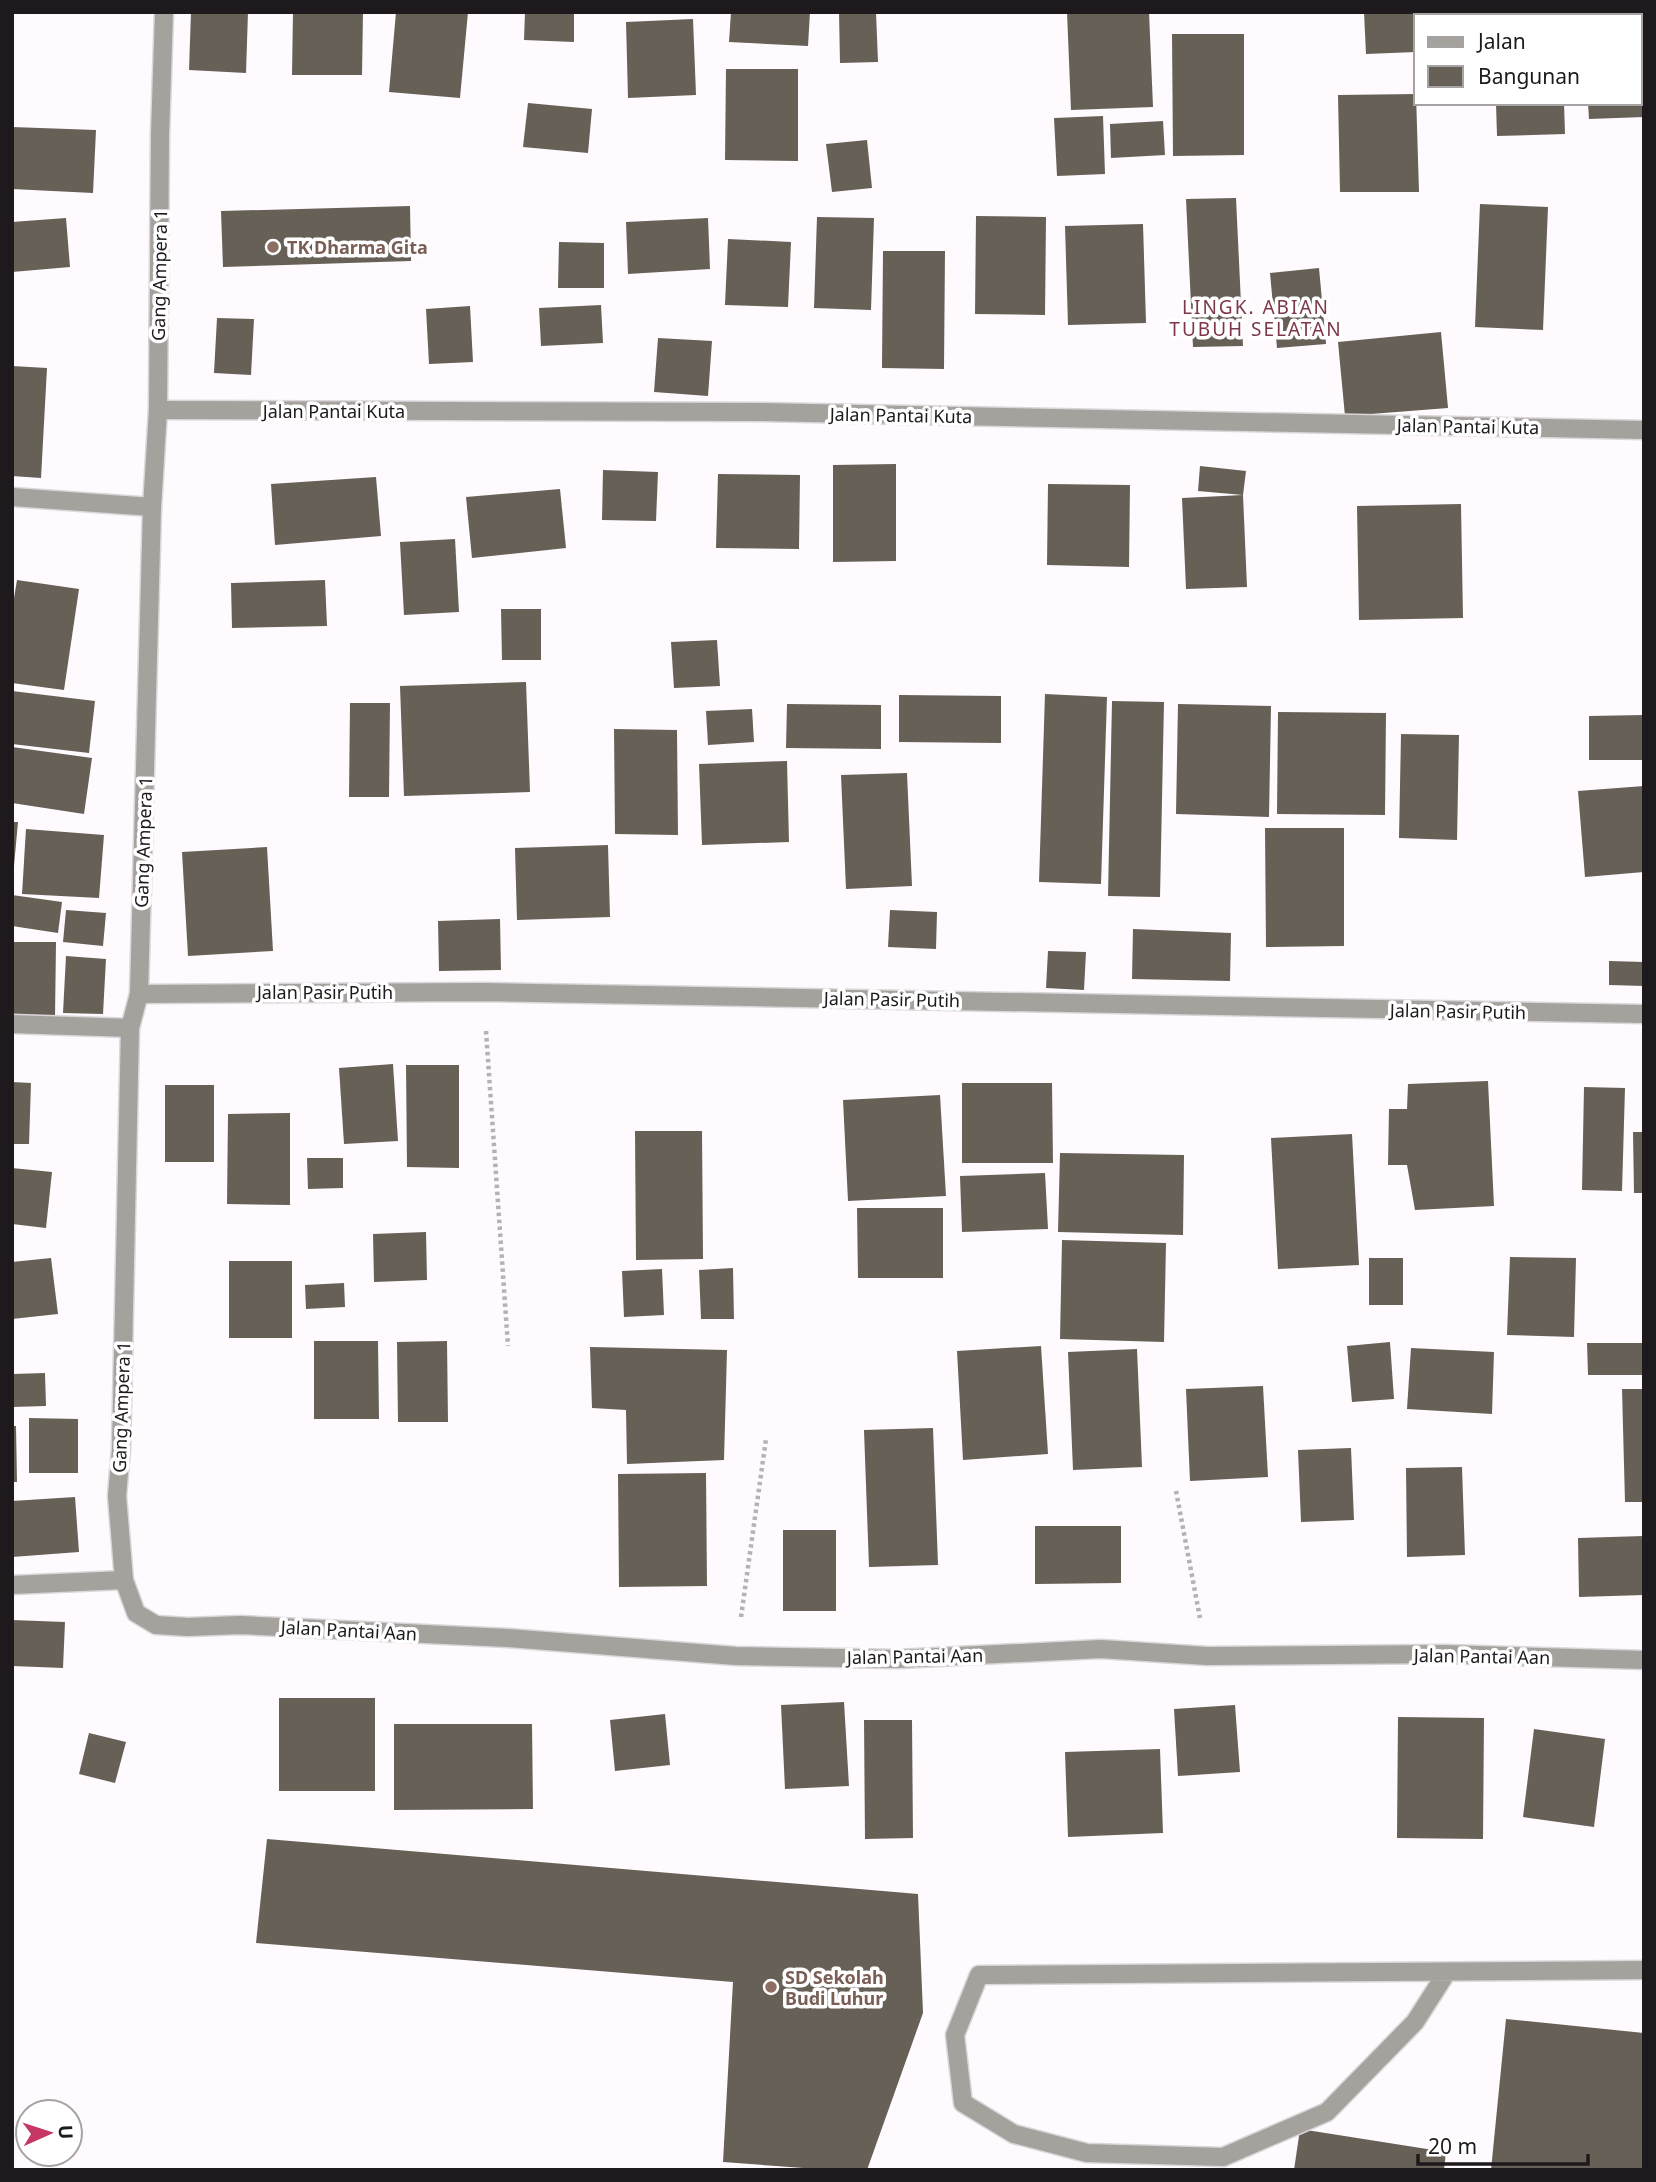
<svg xmlns="http://www.w3.org/2000/svg" width="1656" height="2182" viewBox="0 0 1656 2182" font-family="'Noto Sans',sans-serif">
  <style>
    .building { fill: #666057 }
    .lines { fill: none; stroke-linecap: round; stroke-linejoin: round }
    .lane-casing { stroke: #dad6da; stroke-width: 21 }
    .street-casing { stroke: #dad6da; stroke-width: 21 }
    .path { stroke: #b5b1b5; stroke-width: 4.5; stroke-dasharray: 3.5 3.5; stroke-linecap: butt }
    .lane { stroke: #a5a19d; stroke-width: 18 }
    .street { stroke: #a5a19d; stroke-width: 18 }
    .education-dot { fill: #8d6e63; stroke: #fff; stroke-width: 2.5 }
    .labels { text-anchor: middle; dominant-baseline: central; stroke-width: 7; stroke-linejoin: round; paint-order: stroke }
    .education-label { font-size: 18px; font-weight: bold; fill: #785e54; stroke: #fff; text-anchor: start }
    .street-label { font-size: 18px; fill: #1d191c; stroke: #fff }
    .neighbourhood-label { font-size: 19px; letter-spacing: 2px; fill: #7d3647; stroke: #fff }
  </style>
  <rect width="100%" height="100%" fill="#fefafe"/>
  <g class="building">
    <path d="M191 12H248L246 73 189 70Z"/>
    <path d="M293 12H363L362 75H292Z"/>
    <path d="M396 12H468L460 98 389 92Z"/>
    <path d="M525 12H574V42L524 40Z"/>
    <path d="M731 12H810L808 46 729 42Z"/>
    <path d="M839 12H876L878 62 840 63Z"/>
    <path d="M1067 12H1149L1153 107 1071 110Z"/>
    <path d="M1364 12H1417L1416 52 1366 54Z"/>
    <rect x="1467" y="12" width="76" height="4"/>
    <path d="M1644 13V117L1589 119 1588 103H1640V14Z"/>
    <path d="M693 19 696 95 628 98 626 22Z"/>
    <path d="M1172 34H1244V155L1173 156Z"/>
    <path d="M726 69H798V161L725 160Z"/>
    <path d="M1416 94 1419 192H1340L1338 95Z"/>
    <path d="M528 103 592 109 588 153 523 147Z"/>
    <path d="M1496 103H1564L1565 134 1497 136Z"/>
    <path d="M1103 116 1105 174 1057 176 1054 118Z"/>
    <path d="M1163 121 1165 155 1111 158 1110 124Z"/>
    <path d="M12 127 96 130 93 193 12 189Z"/>
    <path d="M867 140 872 188 832 192 826 144Z"/>
    <path d="M1236 198 1243 346 1193 347 1186 199Z"/>
    <path d="M1480 204 1548 207 1543 330 1475 327Z"/>
    <path d="M410 206 411 261 223 267 221 211Z"/>
    <path d="M976 216 1046 217 1045 315 975 314Z"/>
    <path d="M817 217 874 218 871 310 814 308Z"/>
    <path d="M66 218 70 267 12 272V222Z"/>
    <path d="M708 218 710 269 628 274 626 222Z"/>
    <path d="M1143 224 1146 323 1068 325 1065 226Z"/>
    <path d="M728 239 791 242 788 307 725 305Z"/>
    <path d="M559 242 604 243V288H558Z"/>
    <path d="M883 251H945L944 369 882 368Z"/>
    <path d="M1319 268 1326 344 1277 348 1270 273Z"/>
    <path d="M601 305 603 343 541 346 539 308Z"/>
    <path d="M470 306 473 362 429 364 426 309Z"/>
    <path d="M217 318 254 319 251 375 214 373Z"/>
    <path d="M1441 332 1448 408 1345 416 1338 342Z"/>
    <path d="M658 338 712 341 708 396 654 392Z"/>
    <path d="M12 366 47 368 41 478 12 476Z"/>
    <path d="M896 464V561L833 562V465Z"/>
    <path d="M1200 466 1246 471 1243 495 1198 491Z"/>
    <path d="M603 470 658 472 656 521 602 520Z"/>
    <path d="M718 474 800 475 799 549 716 548Z"/>
    <path d="M376 477 381 536 275 545 271 484Z"/>
    <path d="M1048 484 1130 485 1129 567 1047 565Z"/>
    <path d="M560 489 566 548 472 558 466 497Z"/>
    <path d="M1243 495 1247 587 1186 589 1182 498Z"/>
    <path d="M1461 504 1463 618 1359 620 1357 506Z"/>
    <path d="M455 539 459 612 404 615 400 542Z"/>
    <path d="M17 580 79 589 64 690 12 683V610Z"/>
    <path d="M325 580 327 626 232 628 231 583Z"/>
    <path d="M501 609H541V660H502Z"/>
    <path d="M717 640 720 686 674 688 671 642Z"/>
    <path d="M526 682 530 792 404 796 400 686Z"/>
    <path d="M12 691 95 701 89 753 12 744Z"/>
    <path d="M1045 694 1107 697 1101 884 1039 882Z"/>
    <path d="M899 695 1001 696V743L899 742Z"/>
    <path d="M1112 701 1164 702 1160 897 1108 896Z"/>
    <path d="M350 703H390L389 797H349Z"/>
    <path d="M787 704 881 705V749L786 748Z"/>
    <path d="M1178 704 1271 706 1269 817 1176 814Z"/>
    <path d="M752 709 754 742 708 745 706 711Z"/>
    <path d="M1278 712 1386 713 1385 815 1277 814Z"/>
    <path d="M1644 715V760H1589V716Z"/>
    <path d="M614 729 677 730 678 835 615 834Z"/>
    <path d="M1401 734 1459 735 1457 840 1399 838Z"/>
    <path d="M12 747 92 758 84 814 12 803Z"/>
    <path d="M787 761 789 842 702 845 699 764Z"/>
    <path d="M907 773 912 886 846 889 841 775Z"/>
    <path d="M1644 786V872L1585 877 1578 791Z"/>
    <path d="M12 822H18L14 866 12 865Z"/>
    <path d="M1265 828H1344V946L1266 947Z"/>
    <path d="M26 829 104 835 99 898 22 894Z"/>
    <path d="M608 845 610 917 517 920 515 848Z"/>
    <path d="M267 847 273 951 188 956 182 852Z"/>
    <path d="M12 895 62 902 58 933 12 926Z"/>
    <path d="M66 910 106 913 103 946 63 942Z"/>
    <path d="M890 910 937 912 936 949 888 947Z"/>
    <path d="M500 919 501 970 439 971 438 921Z"/>
    <path d="M1133 929 1231 933 1230 981 1132 979Z"/>
    <path d="M12 942H56L55 1017H12Z"/>
    <path d="M1048 951 1086 952 1084 990 1046 988Z"/>
    <path d="M66 956 106 959 103 1014 63 1013Z"/>
    <path d="M1609 961 1644 962V986L1609 985Z"/>
    <path d="M393 1064 398 1141 344 1144 339 1068Z"/>
    <path d="M406 1065H459V1168L407 1167Z"/>
    <path d="M1488 1081 1494 1206 1415 1210 1407 1165H1388L1389 1109H1407L1408 1084Z"/>
    <path d="M12 1082 31 1083 29 1144H12Z"/>
    <path d="M962 1083H1052L1053 1163H962Z"/>
    <rect x="165" y="1085" width="49" height="77"/>
    <path d="M1584 1087 1625 1088 1622 1191 1582 1190Z"/>
    <path d="M940 1095 946 1196 848 1201 843 1100Z"/>
    <path d="M290 1113V1205L227 1204 228 1114Z"/>
    <path d="M635 1131H702L703 1259 636 1260Z"/>
    <path d="M1633 1132H1644V1193H1634Z"/>
    <path d="M1352 1134 1359 1265 1278 1269 1271 1138Z"/>
    <path d="M1060 1153 1184 1155 1183 1235 1058 1232Z"/>
    <path d="M307 1158H343V1188L308 1189Z"/>
    <path d="M12 1168 52 1172 46 1228 12 1224Z"/>
    <path d="M1045 1173 1048 1229 962 1232 960 1176Z"/>
    <path d="M857 1208H943V1278H858Z"/>
    <path d="M426 1232 427 1280 374 1282 373 1234Z"/>
    <path d="M1062 1240 1166 1243 1164 1342 1060 1339Z"/>
    <path d="M1510 1257 1576 1258 1574 1337 1507 1335Z"/>
    <path d="M51 1258 58 1314 12 1319V1262Z"/>
    <rect x="1369" y="1258" width="34" height="47"/>
    <rect x="229" y="1261" width="63" height="77"/>
    <path d="M733 1268 734 1319H701L699 1270Z"/>
    <path d="M662 1269 664 1315 624 1317 622 1271Z"/>
    <path d="M344 1283 345 1307 306 1309 305 1285Z"/>
    <path d="M314 1341H378L379 1419H314Z"/>
    <path d="M447 1341 448 1422H398L397 1342Z"/>
    <path d="M1390 1342 1394 1399 1352 1402 1347 1346Z"/>
    <path d="M1587 1343H1644V1375H1588Z"/>
    <path d="M1041 1346 1048 1454 963 1460 957 1351Z"/>
    <path d="M590 1347 727 1350 724 1460 627 1464 626 1410 592 1408Z"/>
    <path d="M1411 1348 1494 1352 1492 1414 1407 1409Z"/>
    <path d="M1137 1349 1142 1467 1073 1470 1068 1352Z"/>
    <path d="M45 1373 46 1406 12 1407V1374Z"/>
    <path d="M1263 1386 1268 1477 1190 1481 1186 1389Z"/>
    <path d="M1622 1389H1644V1502H1625Z"/>
    <path d="M29 1418 78 1419V1473H29Z"/>
    <path d="M12 1426H16L17 1482H12Z"/>
    <path d="M933 1428 938 1565 869 1567 864 1430Z"/>
    <path d="M1351 1448 1354 1520 1301 1522 1298 1450Z"/>
    <path d="M1462 1467 1465 1555 1407 1557 1406 1468Z"/>
    <path d="M706 1473 707 1586 619 1587 618 1474Z"/>
    <path d="M75 1497 79 1552 12 1557V1501Z"/>
    <path d="M1035 1526H1121V1583L1035 1584Z"/>
    <rect x="783" y="1530" width="53" height="81"/>
    <path d="M1644 1536V1595L1579 1597 1578 1538Z"/>
    <path d="M12 1620 65 1622 63 1668 12 1666Z"/>
    <rect x="279" y="1698" width="96" height="93"/>
    <path d="M844 1702 849 1786 785 1789 781 1705Z"/>
    <path d="M1235 1705 1240 1772 1178 1776 1174 1709Z"/>
    <path d="M665 1714 670 1765 615 1771 610 1720Z"/>
    <path d="M1398 1717 1484 1718 1483 1839 1397 1838Z"/>
    <path d="M864 1720H912L913 1838 865 1839Z"/>
    <path d="M394 1724H532L533 1809 394 1810Z"/>
    <path d="M1534 1729 1605 1739 1594 1827 1523 1817Z"/>
    <path d="M89 1733 126 1742 115 1783 79 1774Z"/>
    <path d="M1160 1749 1163 1833 1068 1837 1065 1752Z"/>
    <path d="M267 1839 918 1894 923 2013 867 2170H831L723 2162 733 1982 256 1943Z"/>
    <path d="M1506 2019 1644 2033V2170H1491Z"/>
    <path d="M1300 2129 1446 2152 1444 2170H1294Z"/>
  </g>
  <g class="lines">
    <defs>
      <path id="lane" d="M1447 1972 1415 2022 1327 2112 1223 2157 1087 2153 1014 2134 963 2103 955 2035 979 1975 1644 1970"/>
      <g id="street">
        <path d="M164 12 160 135 158 410 152 507 139 994 130 1028 121 1449 117 1496 124 1580 136 1613 156 1625 188 1627 240 1625 508 1638 736 1656 897 1659 1101 1649 1207 1656 1445 1654 1644 1660"/>
        <path d="M158 410 761 412 1644 430"/>
        <path d="M12 497 152 507"/>
        <path d="M139 994 483 992 1644 1014"/>
        <path d="M12 1024 130 1028"/>
        <path d="M12 1585 124 1580"/>
      </g>
    </defs>
    <use href="#lane" class="lane-casing"/>
    <use href="#street" class="street-casing"/>
    <g class="path">
      <path d="M486 1031 508 1346"/>
      <path d="M1176 1491 1200 1618"/>
      <path d="M741 1617 766 1439"/>
    </g>
    <use href="#lane" class="lane"/>
    <use href="#street" class="street"/>
  </g>
  <g class="education-dot">
    <circle cx="273" cy="247" r="7"/>
    <circle cx="771" cy="1987" r="7"/>
  </g>
  <g class="labels">
    <g class="education-label">
      <text x="287" y="247">TK Dharma Gita</text>
      <text x="785" y="1977">SD Sekolah<tspan x="785" dy="21">Budi Luhur</tspan></text>
    </g>
    <g class="street-label">
      <text transform="translate(159 275) rotate(-89)">Gang Ampera 1</text>
      <text x="334" y="411">Jalan Pantai Kuta</text>
      <text transform="translate(901 415) rotate(1)">Jalan Pantai Kuta</text>
      <text transform="translate(1468 426) rotate(1)">Jalan Pantai Kuta</text>
      <text transform="translate(143 842) rotate(-88)">Gang Ampera 1</text>
      <text x="325" y="992">Jalan Pasir Putih</text>
      <text transform="translate(892 999) rotate(1)">Jalan Pasir Putih</text>
      <text transform="translate(1458 1011) rotate(1)">Jalan Pasir Putih</text>
      <text transform="translate(121 1407) rotate(-88)">Gang Ampera 1</text>
      <text transform="translate(349 1630) rotate(3)">Jalan Pantai Aan</text>
      <text transform="translate(915 1656) rotate(-1)">Jalan Pantai Aan</text>
      <text transform="translate(1482 1656) rotate(1)">Jalan Pantai Aan</text>
    </g>
    <g class="neighbourhood-label">
      <text x="1256" y="307">LINGK. ABIAN<tspan x="1256" dy="22">TUBUH SELATAN</tspan></text>
    </g>
  </g>
  <rect width="1656" height="2182" fill="none" stroke="#1d191c" stroke-width="28"/>
  <rect x="1414" y="14" width="228" height="91" fill="#ffffff" stroke="#a5a3a4" stroke-width="2"/>
  <rect x="1428" y="37" width="35" height="10" fill="#a5a19d" stroke="#a5a3a4" stroke-width="2"/>
  <text x="1478" y="49" font-size="21" fill="#1d191c">Jalan</text>
  <rect x="1428" y="66" width="35" height="21" fill="#666057" stroke="#a5a3a4" stroke-width="2"/>
  <text x="1478" y="84" font-size="21" fill="#1d191c">Bangunan</text>
  <g transform="translate(49 2133) rotate(87)"><circle r="33" fill="#ffffff" stroke="#a5a3a4" stroke-width="2"/>
  <path d="M0-5L12 26L0 18L-12 26Z" fill="#c63863"/>
  <text y="-10" font-size="19" font-weight="bold" text-anchor="middle" fill="#1d191c">U</text>
  </g>
  <path d="M1418 2154v10h170v-10" fill="none" stroke="#1d191c" stroke-width="3.5"/>
  <text x="1428" y="2154" font-size="21" fill="#1d191c" stroke="#ffffff" stroke-width="5" paint-order="stroke">20 m</text>
</svg>
